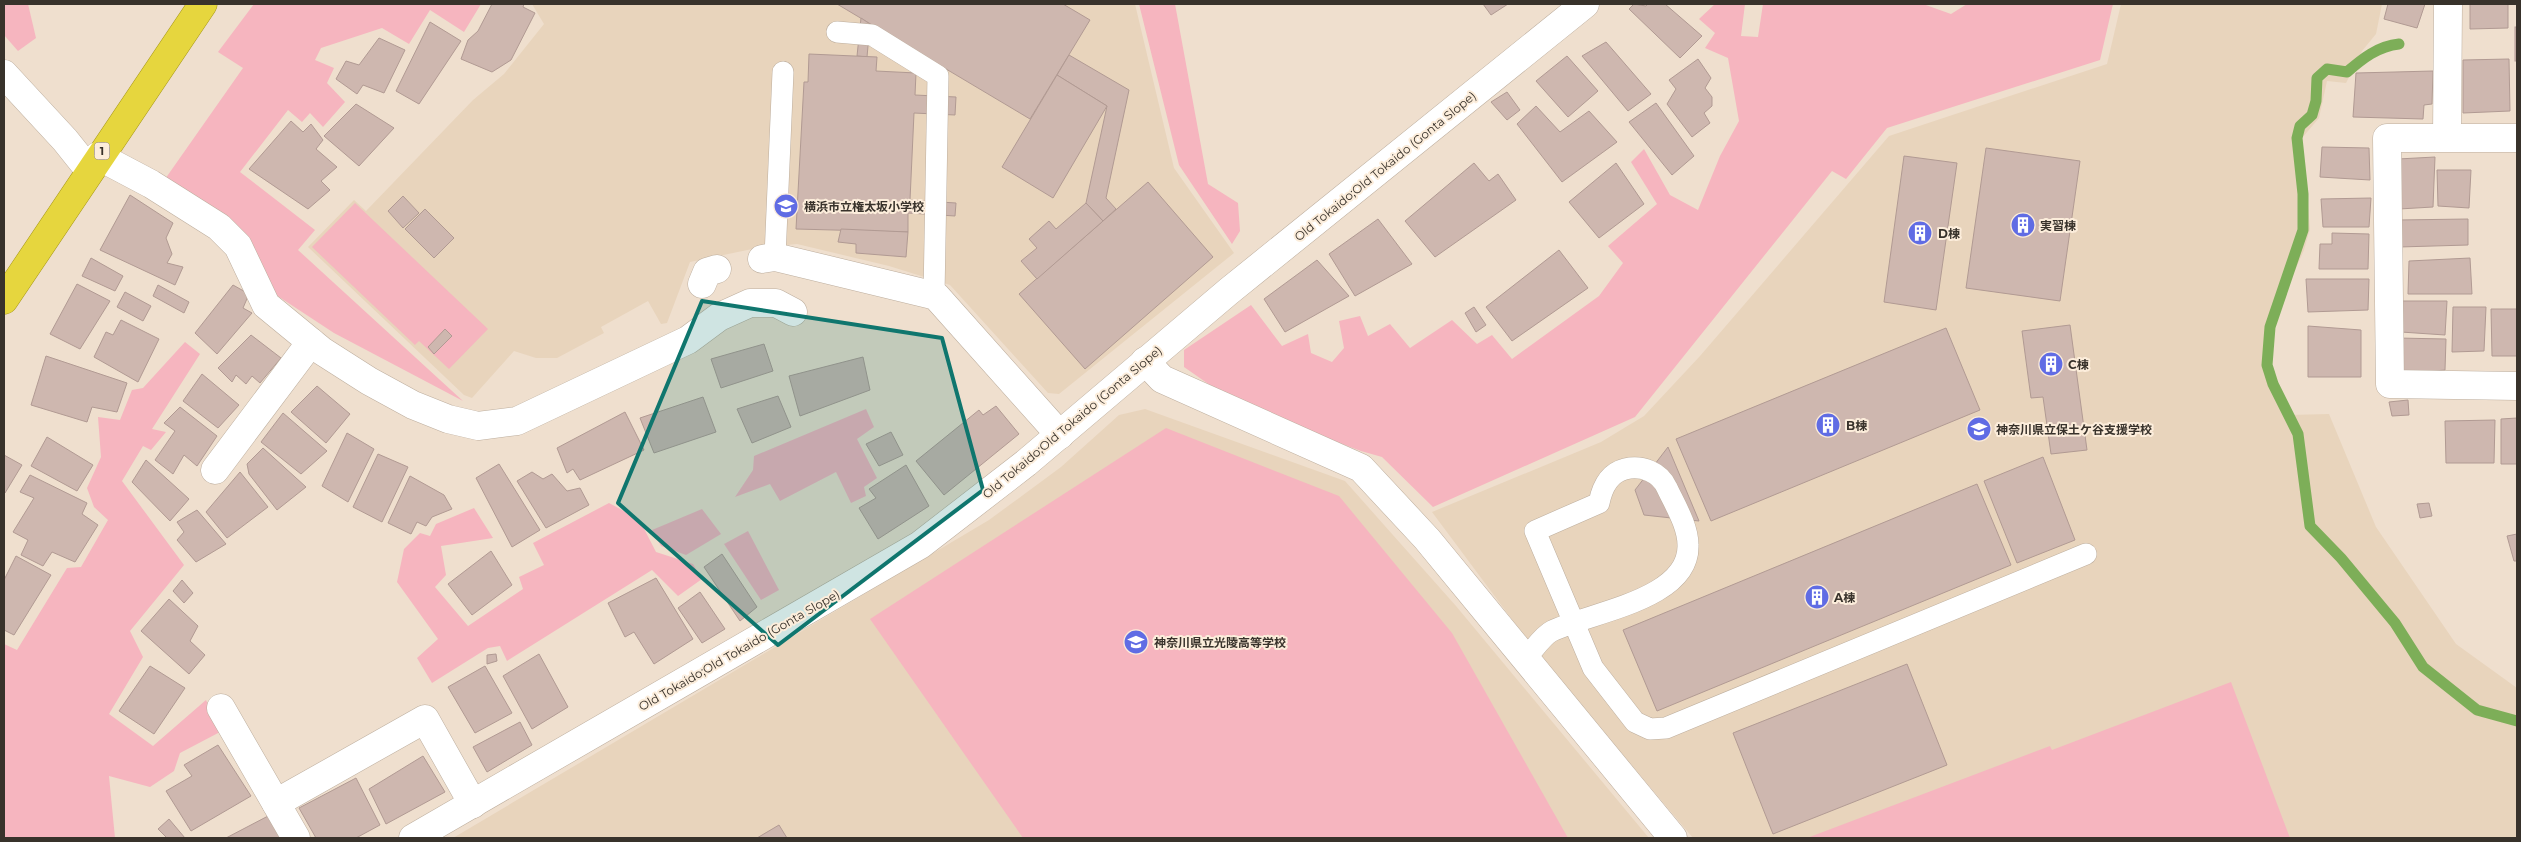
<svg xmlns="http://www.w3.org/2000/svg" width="2521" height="842" viewBox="0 0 2521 842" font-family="Montserrat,'Noto Sans JP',sans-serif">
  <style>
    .built { fill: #e8d4bc }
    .green { fill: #f6b5bf }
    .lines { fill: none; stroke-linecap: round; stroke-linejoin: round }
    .stream { stroke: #7dae58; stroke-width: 11 }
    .building { fill: #ceb7af; stroke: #b19a93 }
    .service-casing { stroke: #bdae9e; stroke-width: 22 }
    .pedestrian-casing { stroke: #bdae9e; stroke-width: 29 }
    .minor-casing { stroke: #bdae9e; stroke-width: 29 }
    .trunk-casing { stroke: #a59618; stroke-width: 29 }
    .service { stroke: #fff; stroke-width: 21 }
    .pedestrian { stroke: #fff; stroke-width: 28 }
    .minor { stroke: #fff; stroke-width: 28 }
    .trunk { stroke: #e6d63e; stroke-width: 28 }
    .marked { fill: #0f766e; fill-opacity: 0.2; stroke: #0f766e; stroke-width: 4; stroke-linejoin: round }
    .labels { text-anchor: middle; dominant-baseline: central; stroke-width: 4; stroke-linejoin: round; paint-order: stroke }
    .shield { fill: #fceddb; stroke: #736a60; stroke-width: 1 }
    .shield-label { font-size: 11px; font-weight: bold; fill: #38322b }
    .street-label { font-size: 12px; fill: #38322b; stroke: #fceddb }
    .poi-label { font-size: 12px; font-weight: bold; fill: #38322b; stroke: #fceddb; text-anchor: start }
  </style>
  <rect width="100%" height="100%" fill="#efdfce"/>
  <g class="built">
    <path d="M532 4H1135L1174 168 1234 253 1059 394 1048 393 950 285 889 266 797 244 757 248 690 262 667 323 661 324 648 301 601 327 604 333 557 358H536L514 351 472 398 464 395 308 247 354 200 366 211 473 100 504 74 544 24Z"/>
    <path d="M2121 4H2382L2376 34 2362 51 2346 83 2327 81 2319 118 2302 138 2310 229 2304 250 2270 327 2267 365 2273 384 2289 415 2329 414 2376 527 2456 644 2517 688V838H1693L1534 649 1432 512 1601 442 1644 416 1700 356 1889 136 2107 64Z"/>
    <path d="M1145 409 1345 481 1456 606 1649 838H453L989 520 1061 467 1119 415Z"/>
  </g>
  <g class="green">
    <path d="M4 4H28L36 38 18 51 4 35Z"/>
    <path d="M254 4H481L464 32 430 10 409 44 382 28 321 48 315 60 334 68 327 83 345 102 323 127 310 113 302 122 288 110 240 172 315 230 298 250 463 401 334 333 267 289 163 182 243 68 218 52Z"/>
    <path d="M1139 4H1175L1208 184 1238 203 1240 231 1232 244 1179 165Z"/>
    <path d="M1715 4H1745L1741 36 1758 37 1763 4H1923L1951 14 1967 4H2113L2100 60 1887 128 1846 179 1832 171 1635 417 1433 507 1382 457 1361 451 1240 406 1184 367V350L1251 305 1282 346 1308 334 1311 353 1332 362 1344 348 1339 321 1360 316 1368 336 1390 324 1410 348 1452 320 1477 344 1492 335 1512 359 1599 296 1623 263 1608 246 1657 204 1631 162 1644 149 1670 195 1698 210 1720 156 1739 121 1728 58 1705 48 1715 33 1699 19Z"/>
    <path d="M355 203 488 329 449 369 419 341 415 345 312 247Z"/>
    <path d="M185 342 200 354 152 429 166 432 151 450 143 446 122 481 184 565 130 631 143 657 109 714 153 746 206 700 220 732 180 753 174 771 150 787 109 776 115 838H4V644L17 650 67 568 81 567 108 520 94 507 87 488 101 457 98 417 120 420 132 390 143 388Z"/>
    <path d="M866 409 874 427 857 439 877 478 864 487 866 496 851 503 836 472 780 501 770 484 735 497 753 470 754 456Z"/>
    <path d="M1166 428 1339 496 1452 633 1568 838H1023L870 619Z"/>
    <path d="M609 503 639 519 656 552 693 564 702 579 678 596 652 570 507 661 500 646 488 648 432 683 417 658 438 639 397 582 404 549 420 533 430 536 436 524 474 508 493 538 441 546 446 575 435 587 468 626 523 589 519 577 544 565 533 543Z"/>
    <path d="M702 509 721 534 686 555 661 546 652 530Z"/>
    <path d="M748 531 779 590 761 600 724 544Z"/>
    <path d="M2231 682 2290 838H1807L2050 746 2052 750Z"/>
  </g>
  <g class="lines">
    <path class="stream" d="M2399 44C2378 46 2362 59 2347 72L2327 69 2317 78 2316 101 2312 115 2300 126 2297 138 2303 194V230L2270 327 2267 365 2273 384 2298 434 2310 526 2341 558 2395 623 2423 667 2477 710 2517 721"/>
  </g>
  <g class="building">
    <path d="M492 4H524L523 7 535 13 511 60 492 72 461 59 468 40 478 31Z"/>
    <path d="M837 4H1063L1090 20 1030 119Z"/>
    <path d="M1483 4H1508L1491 15Z"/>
    <path d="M1634 4 1646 6 1648 4H1665L1702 36 1680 58 1629 9Z"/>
    <path d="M2388 4H2425L2417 28 2384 19Z"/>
    <path d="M2470 4H2508V28L2470 29Z"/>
    <path d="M861 18 870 24 867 57 857 56Z"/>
    <path d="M430 22 461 41 419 104 396 91Z"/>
    <rect x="2515" y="27" width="2" height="34"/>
    <path d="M379 38 405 50 384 93 363 85 357 94 336 79 346 61 359 65Z"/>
    <path d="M1606 42 1651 94 1628 111 1582 56Z"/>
    <path d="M809 54 877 57 876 71 916 73 915 95 956 97 955 115 914 113 910 200 956 203 955 216 908 213V232L796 229 804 82H808Z"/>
    <path d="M1069 55 1129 90 1106 198 1116 209 1103 221 1086 203 1107 106 1057 75Z"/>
    <path d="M1567 56 1598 91 1568 117 1536 81Z"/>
    <path d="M1698 59 1711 78 1705 88 1712 97V106L1704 113 1710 123 1692 137 1667 104 1676 89 1669 80Z"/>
    <path d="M2509 59 2510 111 2463 113V60Z"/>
    <path d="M2433 71 2432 104 2424 105 2423 119 2353 117 2356 73Z"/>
    <path d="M1057 75 1107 106 1053 198 1002 167Z"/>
    <path d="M1507 92 1520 110 1507 120 1491 102Z"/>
    <path d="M1656 103 1694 156 1672 175 1629 122Z"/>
    <path d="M356 104 394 128 359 166 324 136Z"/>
    <path d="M1536 106 1560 132 1589 111 1617 142 1562 182 1517 124Z"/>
    <path d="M291 121 303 132 311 124 323 140 316 149 337 167 321 181 330 190 308 209 249 169Z"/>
    <path d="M2322 147 2369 148 2370 180 2320 177Z"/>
    <path d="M1986 148 2080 161 2060 301 1966 288Z"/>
    <path d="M1904 156 1957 163 1936 310 1884 302Z"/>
    <path d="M2435 157 2433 207 2399 209 2398 159Z"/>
    <path d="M1474 163 1489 181 1498 174 1516 200 1435 257 1405 221Z"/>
    <path d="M1616 163 1644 204 1599 238 1569 202Z"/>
    <path d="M2437 170H2471L2469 208 2438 206Z"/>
    <path d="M1148 182 1213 257 1085 369 1019 294Z"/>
    <path d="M130 195 173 223 166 238 172 254 167 263 183 267 175 285 100 250Z"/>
    <path d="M403 196 419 213 403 228 388 211Z"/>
    <path d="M2371 198 2369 227H2323L2321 199Z"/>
    <path d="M1086 203 1103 221 1037 279 1021 261 1037 248 1029 239 1049 221 1056 229Z"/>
    <path d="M425 209 454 238 434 258 405 229Z"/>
    <path d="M1378 219 1412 264 1355 296 1329 254Z"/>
    <path d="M2468 219V245L2399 247 2398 220Z"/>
    <path d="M841 229 908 232 906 257 856 253V244L838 242Z"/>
    <path d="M2332 233 2369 234 2368 269H2319L2320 244H2332Z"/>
    <path d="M1559 250 1588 288 1512 341 1486 307Z"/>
    <path d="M91 258 123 276 115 291 82 276Z"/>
    <path d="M2470 258 2472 294H2408L2409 261Z"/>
    <path d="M1317 260 1349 296 1285 332 1264 299Z"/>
    <path d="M2306 279H2369L2368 310 2308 312Z"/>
    <path d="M77 284 110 301 80 349 50 334Z"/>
    <path d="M158 285 189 302 184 313 153 296Z"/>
    <path d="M233 285 249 294 243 308 252 313 217 354 195 333Z"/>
    <path d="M125 292 151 306 143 321 117 307Z"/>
    <path d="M2402 301H2447L2445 335 2401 332Z"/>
    <path d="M1474 307 1486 325 1476 332 1465 313Z"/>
    <path d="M2453 307H2486L2484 351 2452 352Z"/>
    <path d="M2491 309H2517V356H2492Z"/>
    <path d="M121 320 159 339 138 382 94 357 106 332 113 335Z"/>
    <path d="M2070 325 2087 450 2051 454 2043 397 2031 398 2022 331Z"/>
    <path d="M2308 326 2361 330V377H2308Z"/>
    <path d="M1946 328 1980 410 1711 521 1676 439Z"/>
    <path d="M445 329 452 336 434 354 428 347Z"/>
    <path d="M251 335 281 358 260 383 252 376 246 384 236 375 232 382 218 368Z"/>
    <path d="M2397 338 2446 339 2445 370 2405 374 2398 365Z"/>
    <path d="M764 344 773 371 721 388 711 359Z"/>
    <path d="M46 356 127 383 117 412 92 407 87 422 31 405Z"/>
    <path d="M863 357 870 390 800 416 789 376Z"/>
    <path d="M202 374 239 405 218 428 183 401Z"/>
    <path d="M317 386 350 414 326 443 291 412Z"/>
    <path d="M778 396 791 427 752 443 737 409Z"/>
    <path d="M703 397 716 432 654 453 640 418Z"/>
    <path d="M2408 400 2409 415 2392 416 2389 402Z"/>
    <path d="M996 406 1019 434 944 495 916 461 979 410 983 415Z"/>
    <path d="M180 407 217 436 197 466 184 455 173 474 155 460 175 431 164 423Z"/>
    <path d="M625 412 644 450 580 480 573 469 567 473 557 448Z"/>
    <path d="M283 413 327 451 301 474 261 442Z"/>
    <path d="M2517 418V464H2501V419Z"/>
    <path d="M2495 420 2494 463H2446L2445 421Z"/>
    <path d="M891 432 903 455 879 466 866 444Z"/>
    <path d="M347 433 374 449 348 502 322 486Z"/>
    <path d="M47 437 93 465 77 491 31 466Z"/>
    <path d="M1668 447 1699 521 1644 515 1635 490Z"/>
    <path d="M263 448 306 487 277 510 249 474 247 464Z"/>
    <path d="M378 454 408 467 382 522 353 507Z"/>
    <path d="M4 455 22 465 5 493 4 492Z"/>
    <path d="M2043 457 2075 540 2017 563 1984 481Z"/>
    <path d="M146 460 189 499 170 521 132 482Z"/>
    <path d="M499 464 540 530 512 547 476 478Z"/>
    <path d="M906 465 929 506 878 539 859 508 876 498 869 489Z"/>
    <path d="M240 472 268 507 227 538 206 512Z"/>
    <path d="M532 472 543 479 552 474 567 491 580 488 589 505 546 528 517 481Z"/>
    <path d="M30 475 87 503 82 514 98 525 75 562 52 552 43 566 21 555 28 540 13 532 34 498 20 492Z"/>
    <path d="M410 476 444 495 452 509 432 517 426 526 417 522 411 534 388 523Z"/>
    <path d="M1977 484 2011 565 1657 711 1623 630Z"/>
    <path d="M2429 503 2432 516 2420 518 2417 504Z"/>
    <path d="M197 510 226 544 196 562 177 540 184 532 177 522Z"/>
    <path d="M2517 534V561H2514L2507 536Z"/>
    <path d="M491 551 512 585 472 615 448 584Z"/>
    <path d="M722 554 757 607 740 621 704 567Z"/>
    <path d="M16 556 51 575 14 635 4 630V580Z"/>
    <path d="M656 578 693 639 654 664 634 632 625 637 608 603Z"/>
    <path d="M182 580 193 593 184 603 173 591Z"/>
    <path d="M700 592 725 629 702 643 678 608Z"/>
    <path d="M169 599 198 626 190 641 205 655 189 674 141 631Z"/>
    <path d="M496 654 497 661 487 664V655Z"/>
    <path d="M539 654 568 707 532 729 503 676Z"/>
    <path d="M1907 664 1947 765 1773 834 1733 733Z"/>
    <path d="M150 666 185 688 154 734 119 711Z"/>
    <path d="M485 666 512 713 475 733 448 687Z"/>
    <path d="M520 722 532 745 487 772 473 747Z"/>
    <path d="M218 745 251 796 191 831 166 791 192 776 184 765Z"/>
    <path d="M423 756 445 792 386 824 369 789Z"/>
    <path d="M356 778 380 825 356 838H316L299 808Z"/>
    <path d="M270 815 282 838H226Z"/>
    <path d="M169 819 185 838H167L158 829Z"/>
    <path d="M779 825 787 838H757Z"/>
  </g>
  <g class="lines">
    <defs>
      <g id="service">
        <path d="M837 32 872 35 938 76 934 295"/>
        <path d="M775 257 783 72"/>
        <path d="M1525 659C1533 651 1542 636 1552 631 1590 612 1690 600 1688 545 1688 526 1675 505 1667 488 1660 472 1642 465 1625 469 1609 473 1602 488 1599 503L1535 531 1593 668 1635 722 1650 729 1666 728 2086 554"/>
      </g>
      <path id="pedestrian" d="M702 284 707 272 717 269"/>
      <g id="minor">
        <path d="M4 74 65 140 89 170"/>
        <path d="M2447 137 2448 4"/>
        <path d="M2517 138H2387L2390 384 2517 386"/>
        <path d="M98 156 151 184 219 227 238 246 266 305 322 351 369 381 413 405 448 419 478 426 517 421 688 340 719 317 750 303H776L793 312"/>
        <path d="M762 259 775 257 936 296 1060 435"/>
        <path d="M1145 361 1162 379 1361 468 1427 539 1673 838"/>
        <path d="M215 470 311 342"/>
        <path d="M221 708 296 838"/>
        <path d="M276 803 425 719 473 804"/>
        <path d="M413 838 920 545 1026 463 1229 291 1585 4"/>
      </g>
      <path id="trunk" d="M4 300 203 4"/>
    </defs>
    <use href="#service" class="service-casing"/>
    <use href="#pedestrian" class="pedestrian-casing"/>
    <use href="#minor" class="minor-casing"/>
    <use href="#trunk" class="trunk-casing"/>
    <use href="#service" class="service"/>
    <use href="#pedestrian" class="pedestrian"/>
    <use href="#minor" class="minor"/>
    <use href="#trunk" class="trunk"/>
  </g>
  <path class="marked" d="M702 301 942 338 983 490 778 645 618 503Z"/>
  <defs>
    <symbol id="school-disc" viewBox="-11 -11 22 22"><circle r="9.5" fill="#606ce4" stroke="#fceddb"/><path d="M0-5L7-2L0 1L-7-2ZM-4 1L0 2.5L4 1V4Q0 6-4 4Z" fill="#fff"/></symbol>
    <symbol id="building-disc" viewBox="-11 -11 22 22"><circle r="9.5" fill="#606ce4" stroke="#fceddb"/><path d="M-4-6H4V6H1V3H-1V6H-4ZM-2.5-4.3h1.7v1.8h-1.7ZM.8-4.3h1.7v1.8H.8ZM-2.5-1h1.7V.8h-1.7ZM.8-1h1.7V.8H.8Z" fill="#fff"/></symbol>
  </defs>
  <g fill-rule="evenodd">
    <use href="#school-disc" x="772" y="192" width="28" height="28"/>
    <use href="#building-disc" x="2009" y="211" width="28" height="28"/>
    <use href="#building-disc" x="1906" y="219" width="28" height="28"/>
    <use href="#building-disc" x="2037" y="350" width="28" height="28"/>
    <use href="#building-disc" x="1814" y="411" width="28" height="28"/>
    <use href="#school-disc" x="1965" y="415" width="28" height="28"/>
    <use href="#building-disc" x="1803" y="583" width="28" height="28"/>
    <use href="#school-disc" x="1122" y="628" width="28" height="28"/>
  </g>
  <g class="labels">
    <rect class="shield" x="94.5" y="142.5" width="15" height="17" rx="4"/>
    <g class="shield-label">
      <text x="102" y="151">1</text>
    </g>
    <g class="street-label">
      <text transform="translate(1385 166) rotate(-39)">Old Tokaido;Old Tokaido (Gonta Slope)</text>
      <text transform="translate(1072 422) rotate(-40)">Old Tokaido;Old Tokaido (Gonta Slope)</text>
      <text transform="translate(739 650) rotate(-30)">Old Tokaido;Old Tokaido (Gonta Slope)</text>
    </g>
    <g class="poi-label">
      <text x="804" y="206">横浜市立権太坂小学校</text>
      <text x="2040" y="225">実習棟</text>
      <text x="1938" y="233">D棟</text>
      <text x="2068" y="364">C棟</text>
      <text x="1846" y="425">B棟</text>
      <text x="1996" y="429">神奈川県立保土ケ谷支援学校</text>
      <text x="1834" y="597">A棟</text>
      <text x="1154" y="642">神奈川県立光陵高等学校</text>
    </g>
  </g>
  <rect width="2521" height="842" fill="none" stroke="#38322b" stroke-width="10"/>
</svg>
